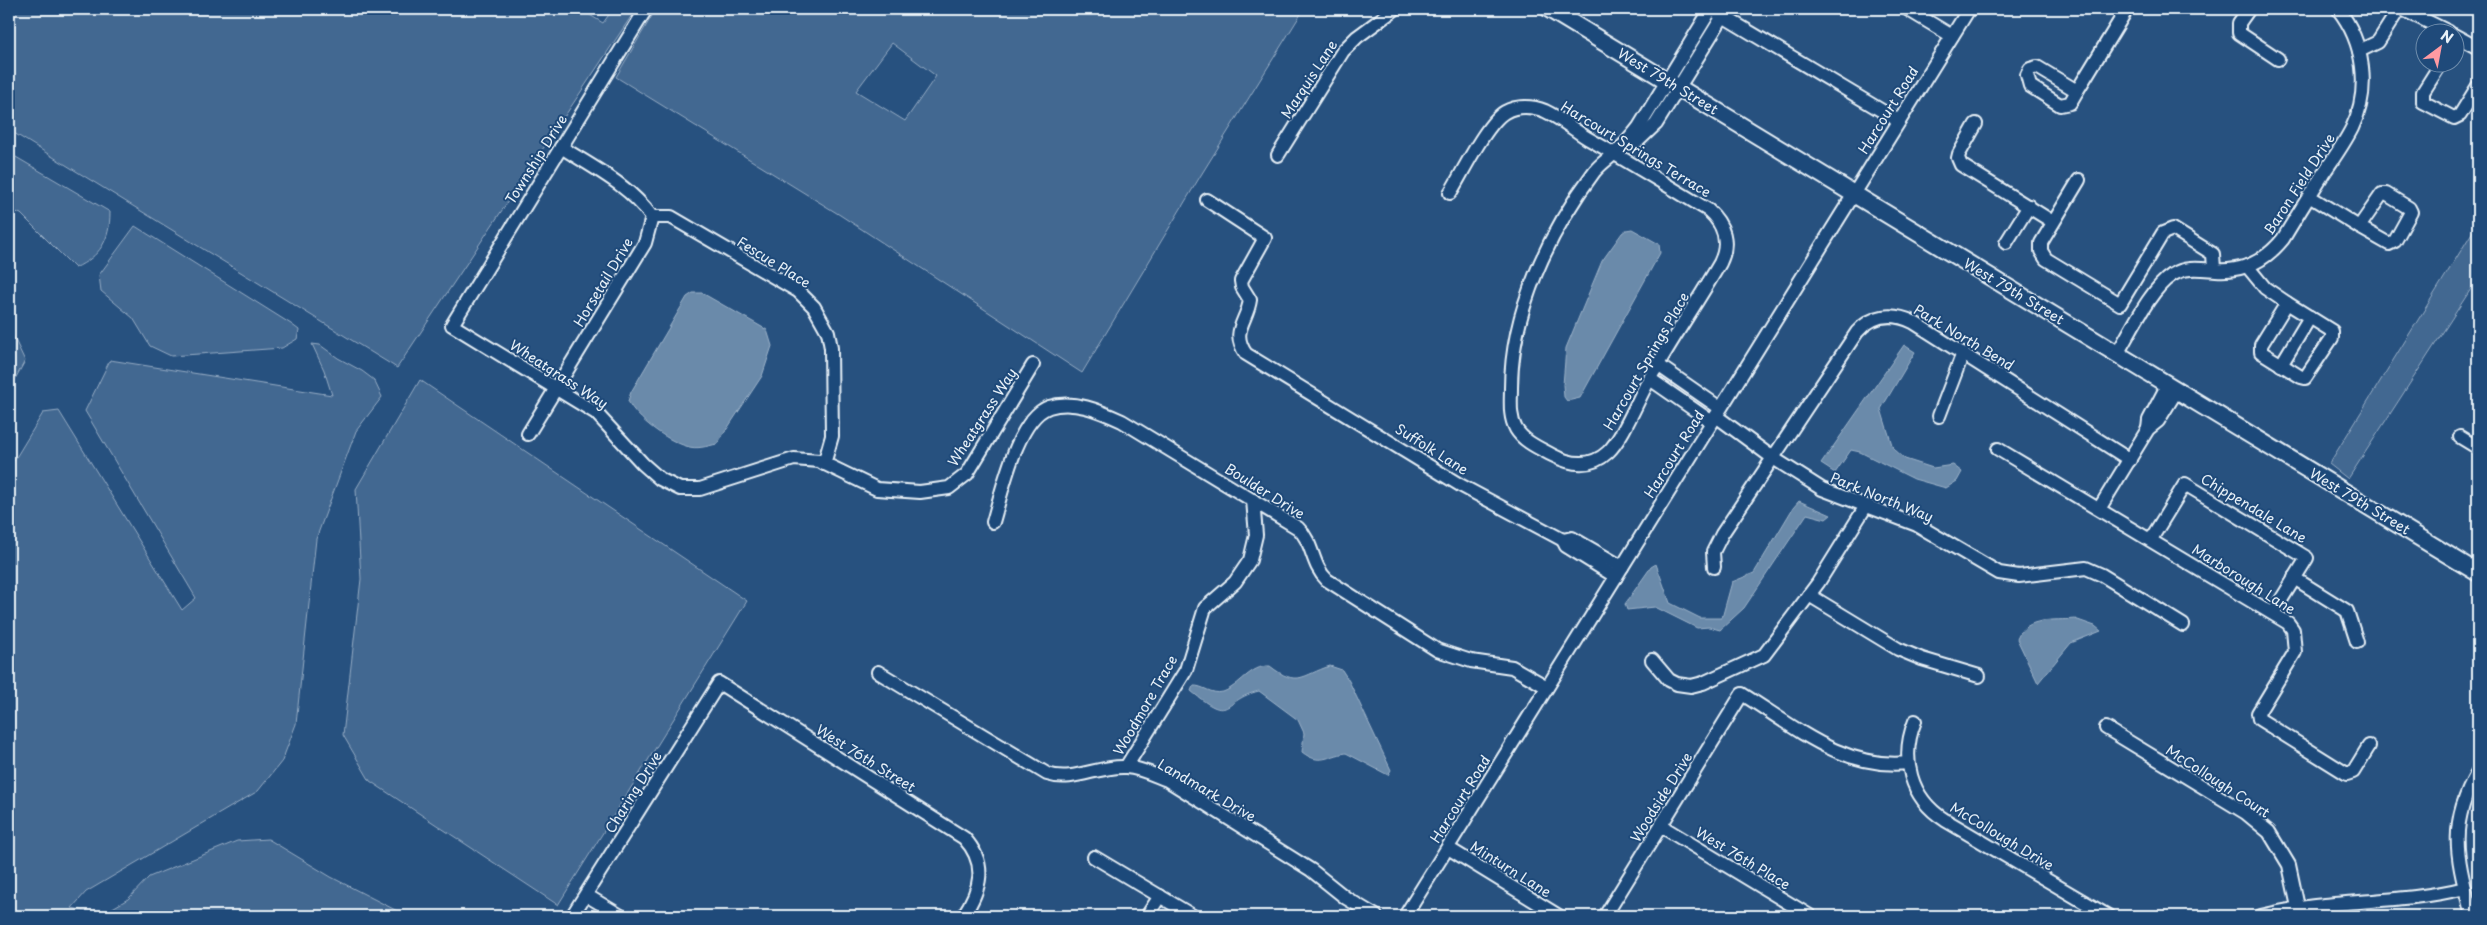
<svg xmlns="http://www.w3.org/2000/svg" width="2487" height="925" viewBox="0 0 2487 925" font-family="'Playpen Sans',sans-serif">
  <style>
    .green { fill: #436891; stroke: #96acc4; fill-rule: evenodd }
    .water { fill: #6b8aaa; stroke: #9db3c9 }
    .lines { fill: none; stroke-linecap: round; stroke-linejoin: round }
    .minor-casing { stroke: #e8f1f8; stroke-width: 16 }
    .major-casing { stroke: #e8f1f8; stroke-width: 20 }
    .minor { stroke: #1f4a7a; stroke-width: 12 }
    .major { stroke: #1f4a7a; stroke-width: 16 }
    .labels { text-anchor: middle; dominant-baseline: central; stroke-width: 4; stroke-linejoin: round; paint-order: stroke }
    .street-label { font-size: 14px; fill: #e8f1f8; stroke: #1f4a7a }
  </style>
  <rect width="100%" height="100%" fill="#27517f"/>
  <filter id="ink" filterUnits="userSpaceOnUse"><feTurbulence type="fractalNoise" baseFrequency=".02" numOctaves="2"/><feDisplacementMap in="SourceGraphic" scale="10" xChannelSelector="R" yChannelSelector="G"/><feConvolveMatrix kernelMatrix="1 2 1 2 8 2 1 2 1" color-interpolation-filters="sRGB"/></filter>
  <g filter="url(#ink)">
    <g class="green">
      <path d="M9 9H580L603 23 613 9H636L397 368 9 130Z"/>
      <path d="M656 9H1304L1201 175 1082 373 840 215 616 77ZM892 43 936 76 905 121 856 91Z"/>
      <path d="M9 153 110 212C110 241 100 256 75 268L21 214 9 209Z"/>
      <path d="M2478 223V278L2348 479 2329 464Z"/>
      <path d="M135 226 291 324 299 330 297 339 282 348 171 356 150 346 133 318 101 291 99 275Z"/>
      <path d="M9 327 25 361 9 390Z"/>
      <path d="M312 344 320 345 338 358 362 371 374 380 382 397 356 431 316 539 296 724 282 761 258 791 86 892 72 908 89 912 109 910 128 899 149 877 237 841 268 839 331 877 407 916H9V469L43 413 59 411 182 610 196 598 85 411 110 360 332 395 324 370Z"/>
      <path d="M420 380 747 601 558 905 370 781 343 735 361 579 356 489Z"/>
    </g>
    <g class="water">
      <path d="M1632 229 1659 244 1660 253 1580 398 1567 401 1564 397 1563 385 1566 348 1602 261 1622 233 1626 230Z"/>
      <path d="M693 293H702L767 330 772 346 762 376 717 444C707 446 697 450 686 446 666 440 637 419 628 401L631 392 687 297Z"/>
      <path d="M1904 345 1915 352 1881 409 1893 448 1905 459 1933 468 1953 465 1962 472 1957 481 1946 488 1914 479 1860 452 1851 450 1835 473 1821 464Z"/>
      <path d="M1799 501 1831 515 1826 519 1807 514 1744 608 1720 630 1709 627 1697 628 1655 607 1627 610 1625 604 1651 567 1656 564 1670 603 1700 618H1722L1732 582 1754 573 1793 508Z"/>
      <path d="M2075 619 2095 626 2101 631 2071 643 2038 683 2017 639C2026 616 2054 621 2075 619Z"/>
      <path d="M1270 666C1298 688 1302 675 1330 666L1342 670 1349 681 1391 770 1388 775 1346 753C1327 756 1320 766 1302 752L1304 733 1298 720 1259 691C1221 700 1233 726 1191 691L1193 686C1203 685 1211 695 1223 692 1240 686 1250 665 1270 666Z"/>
    </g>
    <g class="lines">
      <defs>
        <g id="minor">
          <path d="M646 9 452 325 596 413 643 464 660 479 680 489H700L794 459 819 461 877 489 920 492 949 488 967 474 1033 365"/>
          <path d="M1711 9 1899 121"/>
          <path d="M1907 9 1952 36"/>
          <path d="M2249 9 2239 23V33L2278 59"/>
          <path d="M2402 9 2449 32"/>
          <path d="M2454 35 2478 48"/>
          <path d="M2359 51 2378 42 2399 9"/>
          <path d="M2442 62 2423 92V102L2454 118 2460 115 2478 86"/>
          <path d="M2037 67 2077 91 2070 103 2060 105 2030 86 2027 75 2030 69Z"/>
          <path d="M2077 91 2127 9"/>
          <path d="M1976 124 1959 154 1958 158 1961 165 2053 222"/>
          <path d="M1629 141H1638L1656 124 1723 16"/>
          <path d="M1278 155 1343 51 1357 37 1395 9"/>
          <path d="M2079 180 2041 243V251L2046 259 2120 304 2163 233 2173 229 2213 254 2214 269"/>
          <path d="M1450 193C1462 174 1486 123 1505 112 1517 105 1533 106 1545 111 1560 118 1573 129 1587 138 1628 161 1668 186 1708 210 1724 224 1730 243 1720 263 1697 303 1671 340 1649 380 1638 399 1623 438 1608 452 1591 468 1571 465 1552 455 1539 448 1524 442 1516 429 1509 416 1511 402 1511 388 1511 312 1549 232 1594 172 1600 164 1608 159 1616 152 1625 145 1632 136 1639 127L1711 9"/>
          <path d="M2382 194H2386L2409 208 2411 212 2395 241 2389 244 2359 227Z"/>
          <path d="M2309 196 2359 227"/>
          <path d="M1207 200 1265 238 1241 281 1242 287 1250 300C1247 322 1230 331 1246 354L1460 485 1563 540 1572 538 1622 567"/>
          <path d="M652 217H671L798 291 814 307 828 332 831 348 832 436 824 464"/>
          <path d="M2006 243 2029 206"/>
          <path d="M2247 266 2265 288 2287 303"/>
          <path d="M2287 303 2332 331V338L2305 378 2301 377 2261 352V345Z"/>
          <path d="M2117 354C2131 331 2150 289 2172 275 2186 266 2201 269 2216 270 2244 272 2266 260 2283 239 2296 217 2310 195 2323 174 2333 159 2344 144 2352 128 2371 89 2364 42 2338 9"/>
          <path d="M1658 365 1720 408"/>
          <path d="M2281 365 2310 317"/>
          <path d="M1650 379 1712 422"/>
          <path d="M1716 416 1773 458 1822 489 1917 525 1999 573 2019 576 2086 568 2102 575 2183 625"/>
          <path d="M1939 416 1963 353"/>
          <path d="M2148 429 2149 420 2168 384"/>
          <path d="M528 434 645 243 652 217C629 185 594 168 561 147"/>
          <path d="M2460 437 2478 448"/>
          <path d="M1998 449 2288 623 2293 630 2295 652 2258 713 2259 719 2347 774 2353 772 2369 746"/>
          <path d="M2099 509 2148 429 2158 421 2177 390"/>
          <path d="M993 522C1002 492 1017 418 1049 407 1073 399 1100 411 1122 421L1298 528C1314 543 1311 565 1327 580L1437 650 1471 661 1512 667 1547 687"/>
          <path d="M2151 539 2185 484 2307 558 2273 613"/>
          <path d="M1563 540 1566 546 1616 577"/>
          <path d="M1714 567 1713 552 1722 534 1857 332C1872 315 1892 312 1913 322L2130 460"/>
          <path d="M2294 578 2347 611 2357 642"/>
          <path d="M1809 595 1898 649 1922 659 1979 676"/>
          <path d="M1652 660 1669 680 1677 684 1691 686 1703 683 1764 655 1818 583 1866 506"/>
          <path d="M878 672 1047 774C1074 783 1098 765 1126 767 1141 768 1154 775 1167 780L1311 870 1346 898 1376 916"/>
          <path d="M1915 721C1900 758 1910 798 1945 820L2108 916"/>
          <path d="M2106 728 2246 813 2269 832 2289 865 2298 907"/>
          <path d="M1126 767 1186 670 1205 608 1235 582 1250 560 1256 535 1253 500"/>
          <path d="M1661 826 1810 916"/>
          <path d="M1448 848 1559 916"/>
          <path d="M1094 857 1193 916"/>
          <path d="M586 895 621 916"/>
          <path d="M572 916 719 683 964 838C988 864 981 889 963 916"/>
          <path d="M1147 916 1160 896"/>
          <path d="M1405 916 1969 9"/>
          <path d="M1605 916 1742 694C1794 726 1843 770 1908 763"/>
          <path d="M2261 916C2328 898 2398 905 2465 888"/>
          <path d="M2472 916C2458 860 2446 826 2478 772"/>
        </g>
        <path id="major" d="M1549 9 2478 573"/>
      </defs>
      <use href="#minor" class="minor-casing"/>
      <use href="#major" class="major-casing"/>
      <use href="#minor" class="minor"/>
      <use href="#major" class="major"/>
    </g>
  </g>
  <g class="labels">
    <g class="street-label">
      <text transform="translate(1309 79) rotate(-57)">Marquis Lane</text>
      <text transform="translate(1668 81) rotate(31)">West 79th Street</text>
      <text transform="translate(1888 110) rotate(-58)">Harcourt Road</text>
      <text transform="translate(1636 149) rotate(31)">Harcourt Springs Terrace</text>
      <text transform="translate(536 159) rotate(-58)">Township Drive</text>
      <text transform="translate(2299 184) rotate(-57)">Baron Field Drive</text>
      <text transform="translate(774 262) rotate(32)">Fescue Place</text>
      <text transform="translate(603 282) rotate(-59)">Horsetail Drive</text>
      <text transform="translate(2014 291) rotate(31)">West 79th Street</text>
      <text transform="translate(1964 337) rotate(31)">Park North Bend</text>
      <text transform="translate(1646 361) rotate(-60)">Harcourt Springs Place</text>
      <text transform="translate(559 374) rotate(33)">Wheatgrass Way</text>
      <text transform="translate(982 417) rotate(-57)">Wheatgrass Way</text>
      <text transform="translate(1432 449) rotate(32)">Suffolk Lane</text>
      <text transform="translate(1674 454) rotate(-58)">Harcourt Road</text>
      <text transform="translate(1265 491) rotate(32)">Boulder Drive</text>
      <text transform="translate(1882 497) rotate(22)">Park North Way</text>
      <text transform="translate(2360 501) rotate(31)">West 79th Street</text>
      <text transform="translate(2254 508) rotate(31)">Chippendale Lane</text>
      <text transform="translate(2244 579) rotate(32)">Marborough Lane</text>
      <text transform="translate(1145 705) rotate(-60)">Woodmore Trace</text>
      <text transform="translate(866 758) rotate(32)">West 76th Street</text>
      <text transform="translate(2218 781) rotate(33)">McCollough Court</text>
      <text transform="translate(1207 790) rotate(30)">Landmark Drive</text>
      <text transform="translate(633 792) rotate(-58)">Charing Drive</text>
      <text transform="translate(1661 797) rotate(-58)">Woodside Drive</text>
      <text transform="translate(1460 799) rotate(-58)">Harcourt Road</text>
      <text transform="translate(2002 836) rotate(31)">McCollough Drive</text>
      <text transform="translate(1743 858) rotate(31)">West 76th Place</text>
      <text transform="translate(1511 869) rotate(32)">Minturn Lane</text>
    </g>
  </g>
  <rect width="2487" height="925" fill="none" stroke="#1f4a7a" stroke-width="30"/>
  <rect x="15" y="15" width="2457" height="895" fill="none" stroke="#e8f1f8" stroke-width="2" filter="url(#ink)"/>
  <g transform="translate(2440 48) rotate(32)"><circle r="24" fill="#1f4a7a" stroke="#6f8dac"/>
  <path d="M0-4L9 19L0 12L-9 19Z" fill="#ff9aa2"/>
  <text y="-8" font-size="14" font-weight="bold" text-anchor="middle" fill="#e8f1f8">N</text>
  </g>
</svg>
